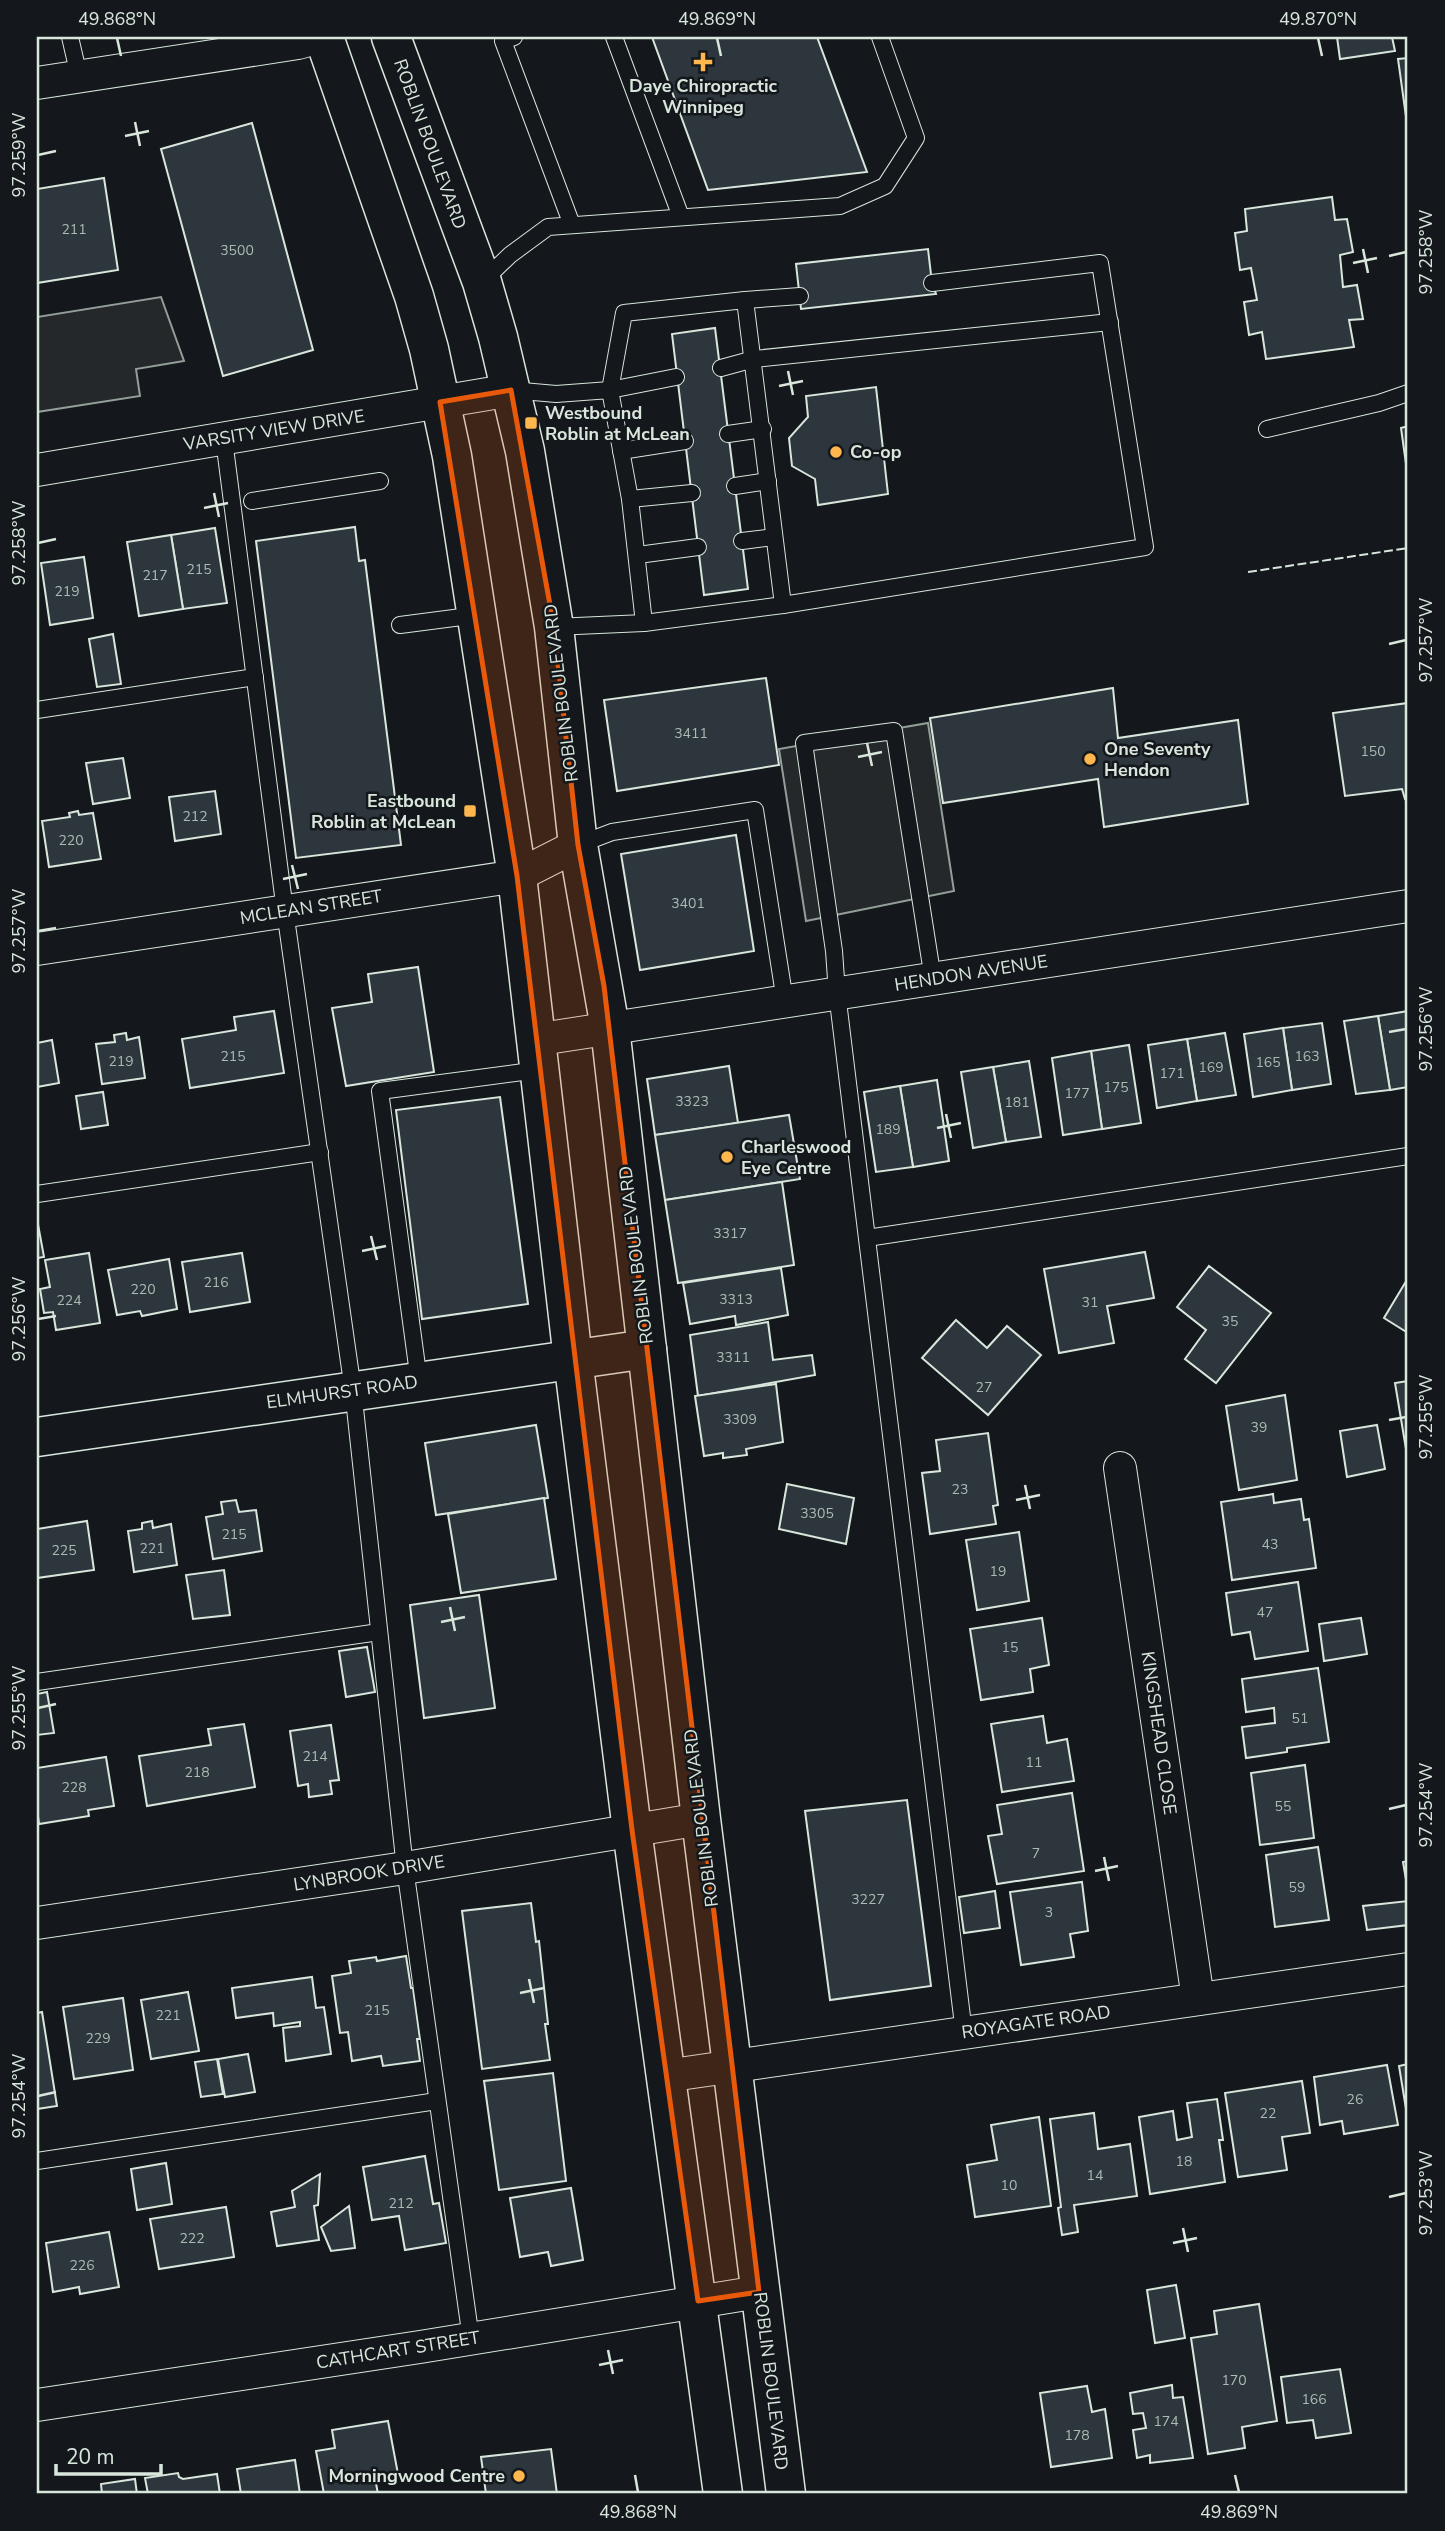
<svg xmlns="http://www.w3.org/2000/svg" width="1445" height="2531" viewBox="0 0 1445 2531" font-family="'Nunito Sans',sans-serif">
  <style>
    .parking { fill: #24282b; stroke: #939e99; stroke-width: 2 }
    .building { fill: #2c363c; stroke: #d8e6dc; stroke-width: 2 }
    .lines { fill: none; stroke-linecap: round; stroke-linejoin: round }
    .lane-casing { stroke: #d8e6dc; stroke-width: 18 }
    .street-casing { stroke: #d8e6dc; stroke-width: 34 }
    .secondary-casing { stroke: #d8e6dc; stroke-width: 41 }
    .lane { stroke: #14181c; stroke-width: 16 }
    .street { stroke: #14181c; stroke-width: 32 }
    .secondary { stroke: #14181c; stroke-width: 38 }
    .fence { stroke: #d8e6dc; stroke-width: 2; stroke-dasharray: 9 3.5; stroke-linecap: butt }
    .marked { fill: #e8590c; fill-opacity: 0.2; stroke: #e8590c; stroke-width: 5; stroke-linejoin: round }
    .ticks { fill: none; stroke: #d8e6dc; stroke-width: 2.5 }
    .poi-dot { fill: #ffb74d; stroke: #14181c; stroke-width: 2.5 }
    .labels { text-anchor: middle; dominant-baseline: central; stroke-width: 5; stroke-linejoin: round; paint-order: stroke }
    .number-label { font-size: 14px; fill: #adbab4 }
    .poi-label { font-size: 18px; font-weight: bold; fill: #d8e6dc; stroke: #14181c; text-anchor: start }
    .street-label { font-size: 18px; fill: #d8e6dc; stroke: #14181c }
    .neatline { fill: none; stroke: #d8e6dc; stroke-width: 2.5 }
    .ticks-label { font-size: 18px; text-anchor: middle; fill: #d8e6dc }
  </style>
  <rect width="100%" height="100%" fill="#14181c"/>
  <g class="parking">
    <path d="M161 297 184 361 136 369 140 396 37 412V317Z"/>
    <path d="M928 723 954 891 806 921 779 749Z"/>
  </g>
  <g class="building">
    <path d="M652 37H817L867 172 708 190Z"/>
    <path d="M1337 37H1392L1395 51 1340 59Z"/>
    <path d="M1408 58V131L1398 59Z"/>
    <path d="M252 123 313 350 223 376 161 149Z"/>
    <path d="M104 178 118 270 37 283V189Z"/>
    <path d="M1332 197 1335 220 1347 219 1353 252 1340 255 1343 287 1357 285 1363 319 1349 320 1354 347 1266 359 1262 332 1249 335 1244 302 1257 300 1251 268 1240 270 1235 233 1247 231 1245 209Z"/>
    <path d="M928 249 932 283 936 294 801 309 796 264Z"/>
    <path d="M715 328 748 589 704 595 672 334Z"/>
    <path d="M876 387 888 494 818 505 815 479 792 466 789 438 808 417 806 396Z"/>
    <path d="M1408 426V478L1401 428Z"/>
    <path d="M355 527 359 561 365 560 401 845 296 858 256 541Z"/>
    <path d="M215 528 227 603 183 609 171 535Z"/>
    <path d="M171 535 183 609 139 616 127 542Z"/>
    <path d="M84 557 93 618 50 625 41 563Z"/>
    <path d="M113 634 121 684 97 687 89 639Z"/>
    <path d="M766 678 779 765 617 791 604 700Z"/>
    <path d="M1113 688 1118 738 1238 720 1248 804 1104 827 1098 779 943 803 930 718Z"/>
    <path d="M1408 703V798L1405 799 1402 789 1345 796 1333 713Z"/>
    <path d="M123 758 130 798 93 804 86 763Z"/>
    <path d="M215 791 221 834 175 841 169 797Z"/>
    <path d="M78 811 79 815 93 813 101 859 49 867 42 821 70 817 69 813Z"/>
    <path d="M736 835 754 951 640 970 621 854Z"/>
    <path d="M418 967 434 1072 346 1086 332 1008 372 1002 368 974Z"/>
    <path d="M274 1011 284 1073 190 1088 182 1039 236 1030 234 1017Z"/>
    <path d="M1408 1011V1087L1390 1090 1378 1016Z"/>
    <path d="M1378 1016 1390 1090 1356 1094 1344 1021Z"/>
    <path d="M1322 1023 1331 1084 1292 1090 1283 1028Z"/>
    <path d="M1283 1028 1292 1090 1253 1097 1244 1034Z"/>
    <path d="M126 1033 127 1040 139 1037 145 1078 102 1084 96 1044 115 1042 114 1035Z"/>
    <path d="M1225 1033 1236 1095 1197 1101 1187 1039Z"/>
    <path d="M1187 1039 1197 1101 1157 1108 1148 1045Z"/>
    <path d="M52 1040 59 1083 37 1087V1043Z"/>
    <path d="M1129 1045 1141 1123 1102 1129 1091 1051Z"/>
    <path d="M1091 1051 1102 1129 1063 1135 1052 1058Z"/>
    <path d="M1029 1061 1041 1137 1006 1142 993 1067Z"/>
    <path d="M729 1066 738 1123 655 1135 647 1079Z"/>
    <path d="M993 1067 1006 1142 973 1148 961 1072Z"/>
    <path d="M937 1080 949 1161 913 1167 900 1086Z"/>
    <path d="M900 1086 913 1167 876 1172 864 1092Z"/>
    <path d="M103 1092 108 1125 81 1129 76 1096Z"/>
    <path d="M500 1097 528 1304 422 1319 396 1110Z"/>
    <path d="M789 1115 800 1179 665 1200 655 1135Z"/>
    <path d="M782 1182 794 1265 678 1283 665 1200Z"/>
    <path d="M37 1219 44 1257 37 1258Z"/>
    <path d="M1145 1252 1154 1298 1107 1306 1114 1343 1059 1353 1044 1269Z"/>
    <path d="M89 1253 100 1323 56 1330 53 1312 44 1313 40 1289 50 1287 45 1260Z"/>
    <path d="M242 1253 250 1302 190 1312 182 1262Z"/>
    <path d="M169 1259 177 1309 142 1316 140 1311 117 1315 108 1270Z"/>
    <path d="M1209 1266 1271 1313 1216 1383 1185 1359 1206 1330 1177 1307Z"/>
    <path d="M781 1268 788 1315 736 1325 735 1316 690 1324 683 1283Z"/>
    <path d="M1408 1278V1333L1384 1318Z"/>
    <path d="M956 1320 987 1348 1007 1326 1041 1355 988 1415 922 1358Z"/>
    <path d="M768 1322 773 1360 812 1355 815 1375 698 1396 690 1335Z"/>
    <path d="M1408 1381V1455H1407L1395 1383Z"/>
    <path d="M776 1384 783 1442 746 1449 747 1455 723 1458V1453L704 1456 695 1396Z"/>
    <path d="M1285 1395 1297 1480 1239 1490 1226 1406Z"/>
    <path d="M536 1425 548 1498 436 1515 425 1443Z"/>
    <path d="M1377 1425 1385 1469 1347 1477 1340 1431Z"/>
    <path d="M988 1433 998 1505 993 1506 996 1524 930 1534 922 1473 940 1471 936 1440Z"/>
    <path d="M787 1484 854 1498 846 1544 779 1529Z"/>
    <path d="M1273 1494 1274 1503 1301 1499 1304 1520 1309 1519 1316 1568 1232 1580 1221 1502Z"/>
    <path d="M544 1498 556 1579 461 1593 448 1514Z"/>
    <path d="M236 1500 239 1512 256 1510 262 1551 213 1559 206 1517 223 1514 221 1502Z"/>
    <path d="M87 1521 94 1570 37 1578V1529Z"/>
    <path d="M152 1521 153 1528 171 1524 177 1565 134 1572 128 1531 142 1529V1523Z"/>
    <path d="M1019 1532 1029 1601 977 1610 966 1540Z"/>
    <path d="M224 1570 230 1615 193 1619 186 1575Z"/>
    <path d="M1298 1582 1308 1651 1255 1659 1250 1632 1232 1635 1226 1593Z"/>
    <path d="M479 1595 495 1708 424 1718 410 1605Z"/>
    <path d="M1042 1618 1049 1665 1030 1669 1033 1692 981 1700 970 1629Z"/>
    <path d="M1361 1618 1367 1654 1324 1661 1319 1624Z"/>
    <path d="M367 1647 375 1692 346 1697 339 1651Z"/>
    <path d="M1318 1668 1329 1742 1287 1748V1752L1246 1758 1242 1727 1275 1723 1274 1708 1246 1712 1242 1679Z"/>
    <path d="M47 1692 54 1733 37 1735V1694Z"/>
    <path d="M1043 1716 1047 1743 1067 1739 1074 1781 1002 1792 991 1724Z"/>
    <path d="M244 1724 255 1787 147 1806 139 1756 211 1745 208 1729Z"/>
    <path d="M331 1725 339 1780 330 1781 332 1794 309 1797 308 1784 298 1786 290 1731Z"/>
    <path d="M106 1757 114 1806 88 1810 89 1816 39 1824 37 1808V1768Z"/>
    <path d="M1305 1765 1314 1838 1260 1845 1251 1773Z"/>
    <path d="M1072 1793 1084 1871 997 1884 988 1836 1002 1834 997 1805Z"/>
    <path d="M907 1800 931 1986 830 2000 805 1811Z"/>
    <path d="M1318 1847 1329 1920 1275 1927 1266 1855Z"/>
    <path d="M1408 1861V1891L1403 1862Z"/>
    <path d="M1082 1882 1088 1931 1070 1934 1074 1957 1021 1965 1010 1892Z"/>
    <path d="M995 1891 1000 1928 964 1933 959 1897Z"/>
    <path d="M1408 1901V1925L1367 1930 1363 1906Z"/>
    <path d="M531 1903 536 1942 539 1941 548 2024H545L550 2060 482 2069 462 1911Z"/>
    <path d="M406 1956 411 1988H413L420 2039H417L420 2061 383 2066 381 2056 352 2061 348 2032 340 2033 332 1976 351 1973 349 1961 376 1957 377 1961Z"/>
    <path d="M312 1977 316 2008 324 2007 331 2054 286 2061 283 2028 300 2026V2022L274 2026 273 2013 236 2018 232 1988Z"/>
    <path d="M188 1992 199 2051 151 2059 141 2000Z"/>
    <path d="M123 1998 133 2070 74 2079 63 2007Z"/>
    <path d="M42 2012 57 2106 37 2109V2013Z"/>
    <path d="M248 2054 255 2092 225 2097 218 2059Z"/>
    <path d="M217 2059 223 2094 201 2097 195 2062Z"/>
    <path d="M1408 2064V2121L1399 2066Z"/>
    <path d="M1387 2065 1398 2125 1344 2134 1342 2121 1320 2125 1314 2077Z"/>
    <path d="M553 2073 566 2181 499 2190 484 2081Z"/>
    <path d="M1302 2081 1310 2133 1282 2137 1287 2170 1238 2177 1225 2093Z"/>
    <path d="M1217 2099 1223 2140H1219L1225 2182 1150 2194 1139 2117 1173 2111 1177 2140 1192 2137 1187 2103Z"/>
    <path d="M1094 2113 1098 2149 1130 2144 1137 2196 1074 2205 1078 2232 1062 2235 1058 2208 1061 2207 1050 2119Z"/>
    <path d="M1039 2117 1051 2206 975 2217 967 2165 997 2160 991 2125Z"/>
    <path d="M425 2156 433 2204 439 2203 446 2243 405 2250 399 2216 372 2220 363 2167Z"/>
    <path d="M166 2163 172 2204 137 2210 131 2169Z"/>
    <path d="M320 2174 318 2205 314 2206 319 2240 277 2246 271 2212 295 2207 292 2191Z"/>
    <path d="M571 2188 583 2260 551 2266 548 2252 520 2257 510 2198Z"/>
    <path d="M349 2206 355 2248 331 2251 321 2227Z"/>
    <path d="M226 2207 234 2257 159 2269 150 2219Z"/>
    <path d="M109 2232 119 2287 80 2294 79 2287 53 2292 46 2243Z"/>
    <path d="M1176 2285 1185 2338 1155 2343 1147 2290Z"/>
    <path d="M1259 2304 1277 2421 1242 2427 1245 2448 1208 2454 1191 2338 1217 2334 1214 2311Z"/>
    <path d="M1340 2369 1351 2433 1316 2438 1313 2420 1287 2423 1281 2377Z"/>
    <path d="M1172 2385 1173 2398 1183 2397 1193 2458 1150 2463V2455L1137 2458 1133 2430 1146 2428 1143 2413 1133 2414 1130 2393Z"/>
    <path d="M1087 2386 1092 2412 1105 2409 1112 2458 1051 2467 1040 2393Z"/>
    <path d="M388 2421 398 2474 375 2478 378 2494H324L316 2451 335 2448 332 2430Z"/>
    <path d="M551 2449 557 2494H486L481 2457Z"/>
    <path d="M295 2460 300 2494H241L237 2469Z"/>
    <path d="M178 2473 179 2477 183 2479 217 2474 220 2494H148L145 2478Z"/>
    <path d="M135 2479 137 2494H102L101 2484Z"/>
  </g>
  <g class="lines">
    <defs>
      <g id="lane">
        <path d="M70 37 79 76"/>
        <path d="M514 37 503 41 572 225"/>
        <path d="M614 37 681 217"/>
        <path d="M482 282 510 255 548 227 840 206 885 186 916 138 880 37"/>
        <path d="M745 300 800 296"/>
        <path d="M721 368 754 359 1110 322"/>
        <path d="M511 390 556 394 610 390 630 499 644 623 554 627"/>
        <path d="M1267 429 1379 403 1408 393"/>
        <path d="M728 434 763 429"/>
        <path d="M224 440 285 911 353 1390 405 1868 471 2339"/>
        <path d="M621 451 685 441"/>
        <path d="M735 486 768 481"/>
        <path d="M630 499 692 493"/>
        <path d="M252 501 380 481"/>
        <path d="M742 541 774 537"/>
        <path d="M638 555 698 547"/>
        <path d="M783 605 1145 547 1100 263 932 283"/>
        <path d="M644 623 783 605 745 300 624 313 610 390 676 377"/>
        <path d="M400 625 477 615"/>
        <path d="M37 710 255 677"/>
        <path d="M578 845 612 832 755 810 785 1001"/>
        <path d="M933 979 894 731 804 743 834 951 837 993 964 2033"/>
        <path d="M37 1194 320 1152"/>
        <path d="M867 1238 1408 1156"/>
        <path d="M419 1381 380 1091 538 1070"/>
        <path d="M37 1682 379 1632"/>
        <path d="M37 2161 437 2101"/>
      </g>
      <g id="street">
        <path d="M37 83 298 43 319 37"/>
        <path d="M37 470 511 390"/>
        <path d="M37 949 517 876 578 845"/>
        <path d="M534 1040 1408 906"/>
        <path d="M1120 1468 1198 1999"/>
        <path d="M37 1923 405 1868 701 1819"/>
        <path d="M665 2076 1408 1969"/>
        <path d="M37 2405 420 2347 759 2292"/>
      </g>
      <g id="secondary">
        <path d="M324 37 414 296 429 349 452 456 517 876 573 1359 632 1830 723 2494"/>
        <path d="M391 37 482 282 498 337 525 451 554 627 578 845 610 1028 701 1819 786 2494"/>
        <path d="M37 1437 647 1349"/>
      </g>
    </defs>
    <use href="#lane" class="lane-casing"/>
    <use href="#street" class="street-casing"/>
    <use href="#secondary" class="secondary-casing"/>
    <use href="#lane" class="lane"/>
    <use href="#street" class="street"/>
    <use href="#secondary" class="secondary"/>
    <path class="fence" d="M1248 572 1408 548"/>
  </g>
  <path class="marked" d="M511 390 554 627 578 845 604 986 759 2292 698 2301 632 1830 517 876 440 402Z"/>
  <path class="ticks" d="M117 38 121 56M717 38 721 56M1318 38 1322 56M135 122 140 146M125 136 149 131M38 155 56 151M1363 249 1368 273M1389 256 1406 252M1353 263 1377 258M788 371 793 395M779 386 803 381M214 493 219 517M204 508 228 503M38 543 56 539M1389 644 1406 640M867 743 872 766M858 757 882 752M292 865 298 889M283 879 307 874M38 931 56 928M1389 1032 1406 1029M946 1114 951 1138M937 1128 961 1123M371 1236 377 1260M362 1251 386 1246M38 1319 56 1316M1389 1420 1406 1417M1025 1485 1030 1509M1016 1500 1040 1495M450 1607 455 1631M441 1622 465 1617M38 1708 56 1704M1389 1809 1406 1805M1104 1857 1109 1881M1095 1871 1118 1866M529 1979 534 2003M520 1993 544 1988M38 2096 56 2092M1389 2197 1406 2193M1183 2228 1188 2252M1173 2243 1197 2238M608 2350 613 2374M599 2365 623 2360M635 2475 638 2492M1235 2475 1239 2492"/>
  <g class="poi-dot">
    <path d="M699.5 51.5h7v7h7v7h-7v7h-7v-7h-7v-7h7z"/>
    <rect x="524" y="416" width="14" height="14" rx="3.5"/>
    <circle cx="836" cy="452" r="7"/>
    <circle cx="1090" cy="759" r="7"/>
    <rect x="463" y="804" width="14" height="14" rx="3.5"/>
    <circle cx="727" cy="1157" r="7"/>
    <circle cx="519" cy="2476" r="7"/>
  </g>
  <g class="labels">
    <g class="number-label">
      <text x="74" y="229">211</text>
      <text x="237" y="250">3500</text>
      <text x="199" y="569">215</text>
      <text x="155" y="575">217</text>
      <text x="67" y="591">219</text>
      <text x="691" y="733">3411</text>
      <text x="1373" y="751">150</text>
      <text x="195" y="816">212</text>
      <text x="71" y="840">220</text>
      <text x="688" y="903">3401</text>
      <text x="233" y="1056">215</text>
      <text x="1307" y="1056">163</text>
      <text x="121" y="1061">219</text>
      <text x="1268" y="1062">165</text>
      <text x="1211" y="1067">169</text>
      <text x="1172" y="1073">171</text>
      <text x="1116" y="1087">175</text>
      <text x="1077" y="1093">177</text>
      <text x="692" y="1101">3323</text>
      <text x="1017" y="1102">181</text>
      <text x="888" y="1129">189</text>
      <text x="730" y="1233">3317</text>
      <text x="216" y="1282">216</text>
      <text x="143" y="1289">220</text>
      <text x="736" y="1299">3313</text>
      <text x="69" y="1300">224</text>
      <text x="1090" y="1302">31</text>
      <text x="1230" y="1321">35</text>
      <text x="733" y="1357">3311</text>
      <text x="984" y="1387">27</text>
      <text x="740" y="1419">3309</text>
      <text x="1259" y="1427">39</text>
      <text x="960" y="1489">23</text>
      <text x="817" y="1513">3305</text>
      <text x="234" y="1534">215</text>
      <text x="1270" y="1544">43</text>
      <text x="152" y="1548">221</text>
      <text x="64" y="1550">225</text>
      <text x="998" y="1571">19</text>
      <text x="1265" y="1612">47</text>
      <text x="1010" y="1647">15</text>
      <text x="1300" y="1718">51</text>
      <text x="315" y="1756">214</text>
      <text x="1034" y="1762">11</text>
      <text x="197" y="1772">218</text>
      <text x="74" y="1787">228</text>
      <text x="1283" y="1806">55</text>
      <text x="1036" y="1853">7</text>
      <text x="1297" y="1887">59</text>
      <text x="868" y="1899">3227</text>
      <text x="1049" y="1912">3</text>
      <text x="377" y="2010">215</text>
      <text x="168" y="2015">221</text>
      <text x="98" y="2038">229</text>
      <text x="1355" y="2099">26</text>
      <text x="1268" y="2113">22</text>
      <text x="1184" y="2161">18</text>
      <text x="1095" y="2175">14</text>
      <text x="1009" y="2185">10</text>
      <text x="401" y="2203">212</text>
      <text x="192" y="2238">222</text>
      <text x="82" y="2265">226</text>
      <text x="1234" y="2380">170</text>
      <text x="1314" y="2399">166</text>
      <text x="1166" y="2421">174</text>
      <text x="1077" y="2435">178</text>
    </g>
    <g class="poi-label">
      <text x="703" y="86" text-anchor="middle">Daye Chiropractic<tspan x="703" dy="21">Winnipeg</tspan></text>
      <text x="545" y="413">Westbound<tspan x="545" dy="21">Roblin at McLean</tspan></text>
      <text x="850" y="452">Co-op</text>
      <text x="1104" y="749">One Seventy<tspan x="1104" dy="21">Hendon</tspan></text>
      <text x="456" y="801" text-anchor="end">Eastbound<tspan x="456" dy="21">Roblin at McLean</tspan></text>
      <text x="741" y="1147">Charleswood<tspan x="741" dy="21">Eye Centre</tspan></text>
      <text x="505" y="2476" text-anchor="end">Morningwood Centre</text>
    </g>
    <g class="street-label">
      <text transform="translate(430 144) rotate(70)">ROBLIN BOULEVARD</text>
      <text transform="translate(274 430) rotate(-9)">VARSITY VIEW DRIVE</text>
      <text transform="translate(561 693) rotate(-97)">ROBLIN BOULEVARD</text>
      <text transform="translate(311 907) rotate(-9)">MCLEAN STREET</text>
      <text transform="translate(971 973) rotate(-9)">HENDON AVENUE</text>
      <text transform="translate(636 1255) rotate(-97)">ROBLIN BOULEVARD</text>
      <text transform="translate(342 1392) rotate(-8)">ELMHURST ROAD</text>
      <text transform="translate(1159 1733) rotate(82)">KINGSHEAD CLOSE</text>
      <text transform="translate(701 1818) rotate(-97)">ROBLIN BOULEVARD</text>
      <text transform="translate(369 1873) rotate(-9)">LYNBROOK DRIVE</text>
      <text transform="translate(1036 2022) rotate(-8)">ROYAGATE ROAD</text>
      <text transform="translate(398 2350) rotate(-9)">CATHCART STREET</text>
      <text transform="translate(771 2381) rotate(83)">ROBLIN BOULEVARD</text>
    </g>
  </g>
  <rect width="1445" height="2531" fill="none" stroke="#14181c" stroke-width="77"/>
  <path d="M56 2464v10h105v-10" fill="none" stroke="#d8e6dc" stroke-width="3.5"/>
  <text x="66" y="2464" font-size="21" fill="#d8e6dc" stroke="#14181c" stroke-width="5" paint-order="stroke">20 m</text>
  <rect x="38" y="38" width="1368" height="2454" class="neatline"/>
  <g class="ticks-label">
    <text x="117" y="25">49.868°N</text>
    <text x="717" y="25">49.869°N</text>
    <text x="1318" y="25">49.870°N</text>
    <text transform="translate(19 155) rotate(-90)" y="6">97.259°W</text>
    <text transform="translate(1426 252) rotate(-90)" y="6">97.258°W</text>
    <text transform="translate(19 543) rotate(-90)" y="6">97.258°W</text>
    <text transform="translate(1426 640) rotate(-90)" y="6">97.257°W</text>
    <text transform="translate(19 931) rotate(-90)" y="6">97.257°W</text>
    <text transform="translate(1426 1029) rotate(-90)" y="6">97.256°W</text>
    <text transform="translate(19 1319) rotate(-90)" y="6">97.256°W</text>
    <text transform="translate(1426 1417) rotate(-90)" y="6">97.255°W</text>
    <text transform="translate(19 1708) rotate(-90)" y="6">97.255°W</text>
    <text transform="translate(1426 1805) rotate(-90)" y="6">97.254°W</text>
    <text transform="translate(19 2096) rotate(-90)" y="6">97.254°W</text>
    <text transform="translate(1426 2193) rotate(-90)" y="6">97.253°W</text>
    <text x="638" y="2518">49.868°N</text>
    <text x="1239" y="2518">49.869°N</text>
  </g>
</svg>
